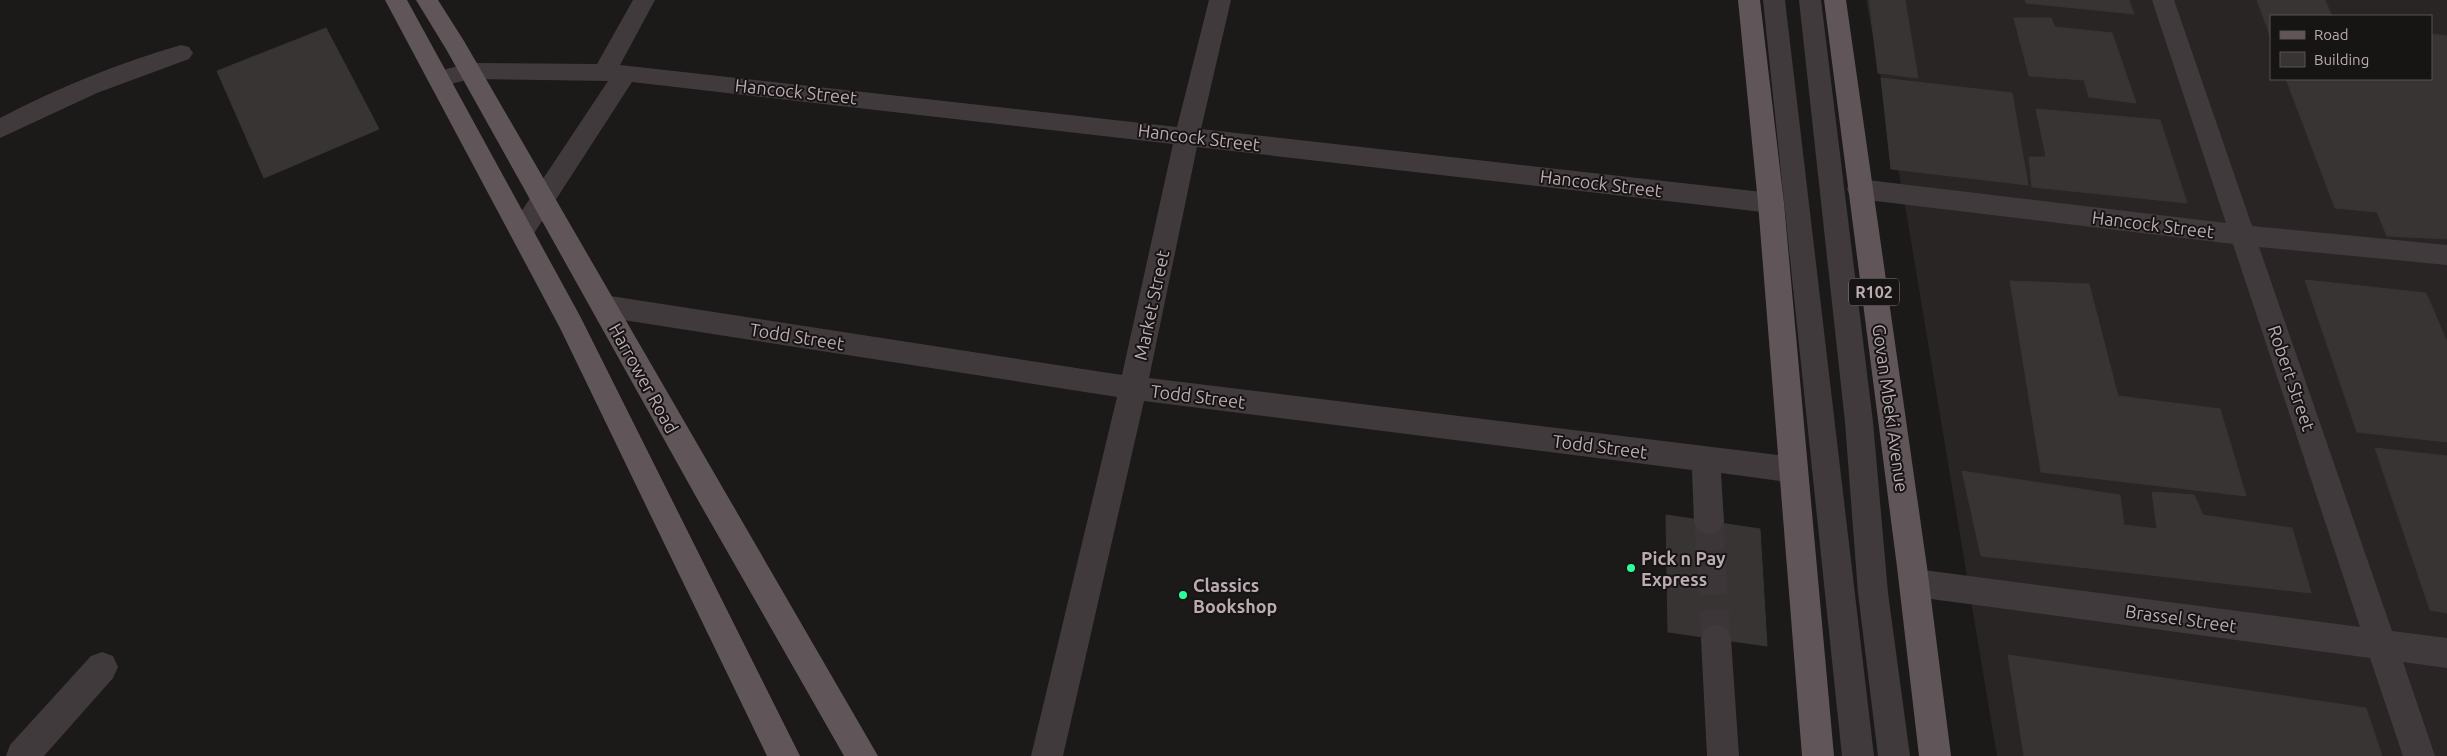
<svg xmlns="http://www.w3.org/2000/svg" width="2447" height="756" viewBox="0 0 2447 756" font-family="Ubuntu,sans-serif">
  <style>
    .built { fill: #292525; fill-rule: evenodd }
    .building { fill: #383434; stroke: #383334 }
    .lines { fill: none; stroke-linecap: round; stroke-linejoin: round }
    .minor-tunnel { stroke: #3c3638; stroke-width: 29; stroke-dasharray: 29 15; stroke-linecap: butt }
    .minor { fill: #413a3c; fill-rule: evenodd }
    .major { fill: #605659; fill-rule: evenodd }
    .poi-dot { fill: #2ffd9d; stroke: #171414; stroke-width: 2 }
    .labels { text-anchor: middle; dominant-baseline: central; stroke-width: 4; stroke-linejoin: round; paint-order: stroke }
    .shield { fill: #171414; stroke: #8a7e83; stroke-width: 1 }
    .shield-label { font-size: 16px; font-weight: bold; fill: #bcabb2 }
    .street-label { font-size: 18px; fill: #bcabb2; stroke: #171414 }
    .poi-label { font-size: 18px; font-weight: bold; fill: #bcabb2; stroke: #171414; text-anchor: start }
  </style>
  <rect width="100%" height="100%" fill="#1c1919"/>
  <path class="built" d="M1866 0H2447V756H1997L1906 211ZM2271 16H2431V79H2271Z"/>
  <g class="building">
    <path d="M1869 0H1905L1918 78 1878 73Z"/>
    <path d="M2025 0H2129L2134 14 2026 3Z"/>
    <path d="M2257 0H2325L2332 16H2271V38Z"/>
    <path d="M2014 18H2051L2055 27 2112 33 2136 103 2089 97 2084 80 2029 76Z"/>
    <path d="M326 28 379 129 264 178 217 71Z"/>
    <path d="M2431 34 2447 36V239L2387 236 2377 212 2335 208 2286 79H2431Z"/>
    <path d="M1881 78 2012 93 2028 185 1891 169Z"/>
    <path d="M2036 109 2160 120 2187 203 2032 187 2029 157H2046Z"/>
    <path d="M2305 280 2426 293 2447 342V442L2357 432Z"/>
    <path d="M2010 281 2089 284 2118 396 2220 409 2246 496 2041 472Z"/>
    <path d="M2375 448 2447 456V613L2430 610Z"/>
    <path d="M1962 471 2120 495 2124 525 2157 529 2152 492 2194 495 2203 515 2292 528 2311 593 1981 556Z"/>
    <path d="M1666 515 1760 529 1767 646 1668 632Z"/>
    <path d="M2008 655 2366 708 2382 756H2024Z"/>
  </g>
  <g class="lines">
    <path class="minor-tunnel" d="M1709 522 1716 639"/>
    <g class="minor">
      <path d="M633 0H655L620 65 1177 127 1209 0H1231L1201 129 1771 193 1780 196 1784 203 1780 210 1771 213 1197 147 1149 378 1794 457 1804 461 1808 470 1804 479 1794 483 1721 473 1724 522 1719 531 1709 535 1699 531 1694 522 1692 470 1144 401 1063 756H1031L1117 397 604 317 595 314 591 306 595 298 604 295 1122 375 1173 144 632 82 531 238 522 241 513 238 509 231 513 224 608 81 470 79 439 87 431 85 427 79 431 73 470 63 597 64Z"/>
      <path d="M1763 0H1785L1874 756H1842Z"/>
      <path d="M1799 0H1821L1873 422 1888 593 1910 756H1878L1858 593 1845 422Z"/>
      <path d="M2152 0H2174L2252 226 2447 245V265L2259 247 2392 631 2447 638V668L2403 662 2435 756H2403L2370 658 1916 597 1905 593 1901 583 1905 573 1916 569 2360 627 2233 244 1859 199 1850 196 1847 189 1850 182 1859 179 2226 223Z"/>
      <path d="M181 45 189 47 193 53 189 59 97 93 0 138V118C57 88 119 63 181 45Z"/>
      <path d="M1716 624 1727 629 1731 639 1739 756H1707L1701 639 1705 629Z"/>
      <path d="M102 652 113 656 118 667 113 678 44 756H6L10 745 91 656Z"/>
    </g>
    <g class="major">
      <path d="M385 0H407L580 316 800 756H767L560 328Z"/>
      <path d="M416 0H438L464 41 878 756H844L699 502 446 49Z"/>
      <path d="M1738 0H1760L1784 203 1834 756H1802L1758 203Z"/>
      <path d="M1824 0H1846L1927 567 1951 756H1919L1897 567Z"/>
    </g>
  </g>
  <g class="poi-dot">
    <circle cx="1631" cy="568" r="5"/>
    <circle cx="1183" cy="595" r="5"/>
  </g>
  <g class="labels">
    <rect class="shield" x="1849" y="278.5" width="50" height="27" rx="4"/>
    <g class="shield-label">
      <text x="1874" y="292">R102</text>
    </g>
    <g class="street-label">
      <text transform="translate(796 91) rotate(6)">Hancock Street</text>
      <text transform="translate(1199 137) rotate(7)">Hancock Street</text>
      <text transform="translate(1601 183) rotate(7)">Hancock Street</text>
      <text transform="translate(2153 224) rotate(7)">Hancock Street</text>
      <text transform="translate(1151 305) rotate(-78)">Market Street</text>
      <text transform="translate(797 336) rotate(9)">Todd Street</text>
      <text transform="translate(644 378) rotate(61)">Harrower Road</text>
      <text transform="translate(2292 378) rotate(71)">Robert Street</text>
      <text transform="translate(1198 396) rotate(7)">Todd Street</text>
      <text transform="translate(1891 408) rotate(82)">Govan Mbeki Avenue</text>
      <text transform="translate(1600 446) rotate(7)">Todd Street</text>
      <text transform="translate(2181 618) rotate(8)">Brassel Street</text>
    </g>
    <g class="poi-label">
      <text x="1641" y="558">Pick n Pay<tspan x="1641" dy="21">Express</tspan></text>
      <text x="1193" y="585">Classics<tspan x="1193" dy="21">Bookshop</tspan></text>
    </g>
  </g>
  <rect x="2270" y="15" width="162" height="65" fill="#171414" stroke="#595053"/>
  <rect x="2280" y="31" width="25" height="8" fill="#605659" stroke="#595053"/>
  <text x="2314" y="40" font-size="15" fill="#bcabb2">Road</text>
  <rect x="2280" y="52" width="25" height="15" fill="#383434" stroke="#595053"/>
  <text x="2314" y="65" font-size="15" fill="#bcabb2">Building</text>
</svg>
